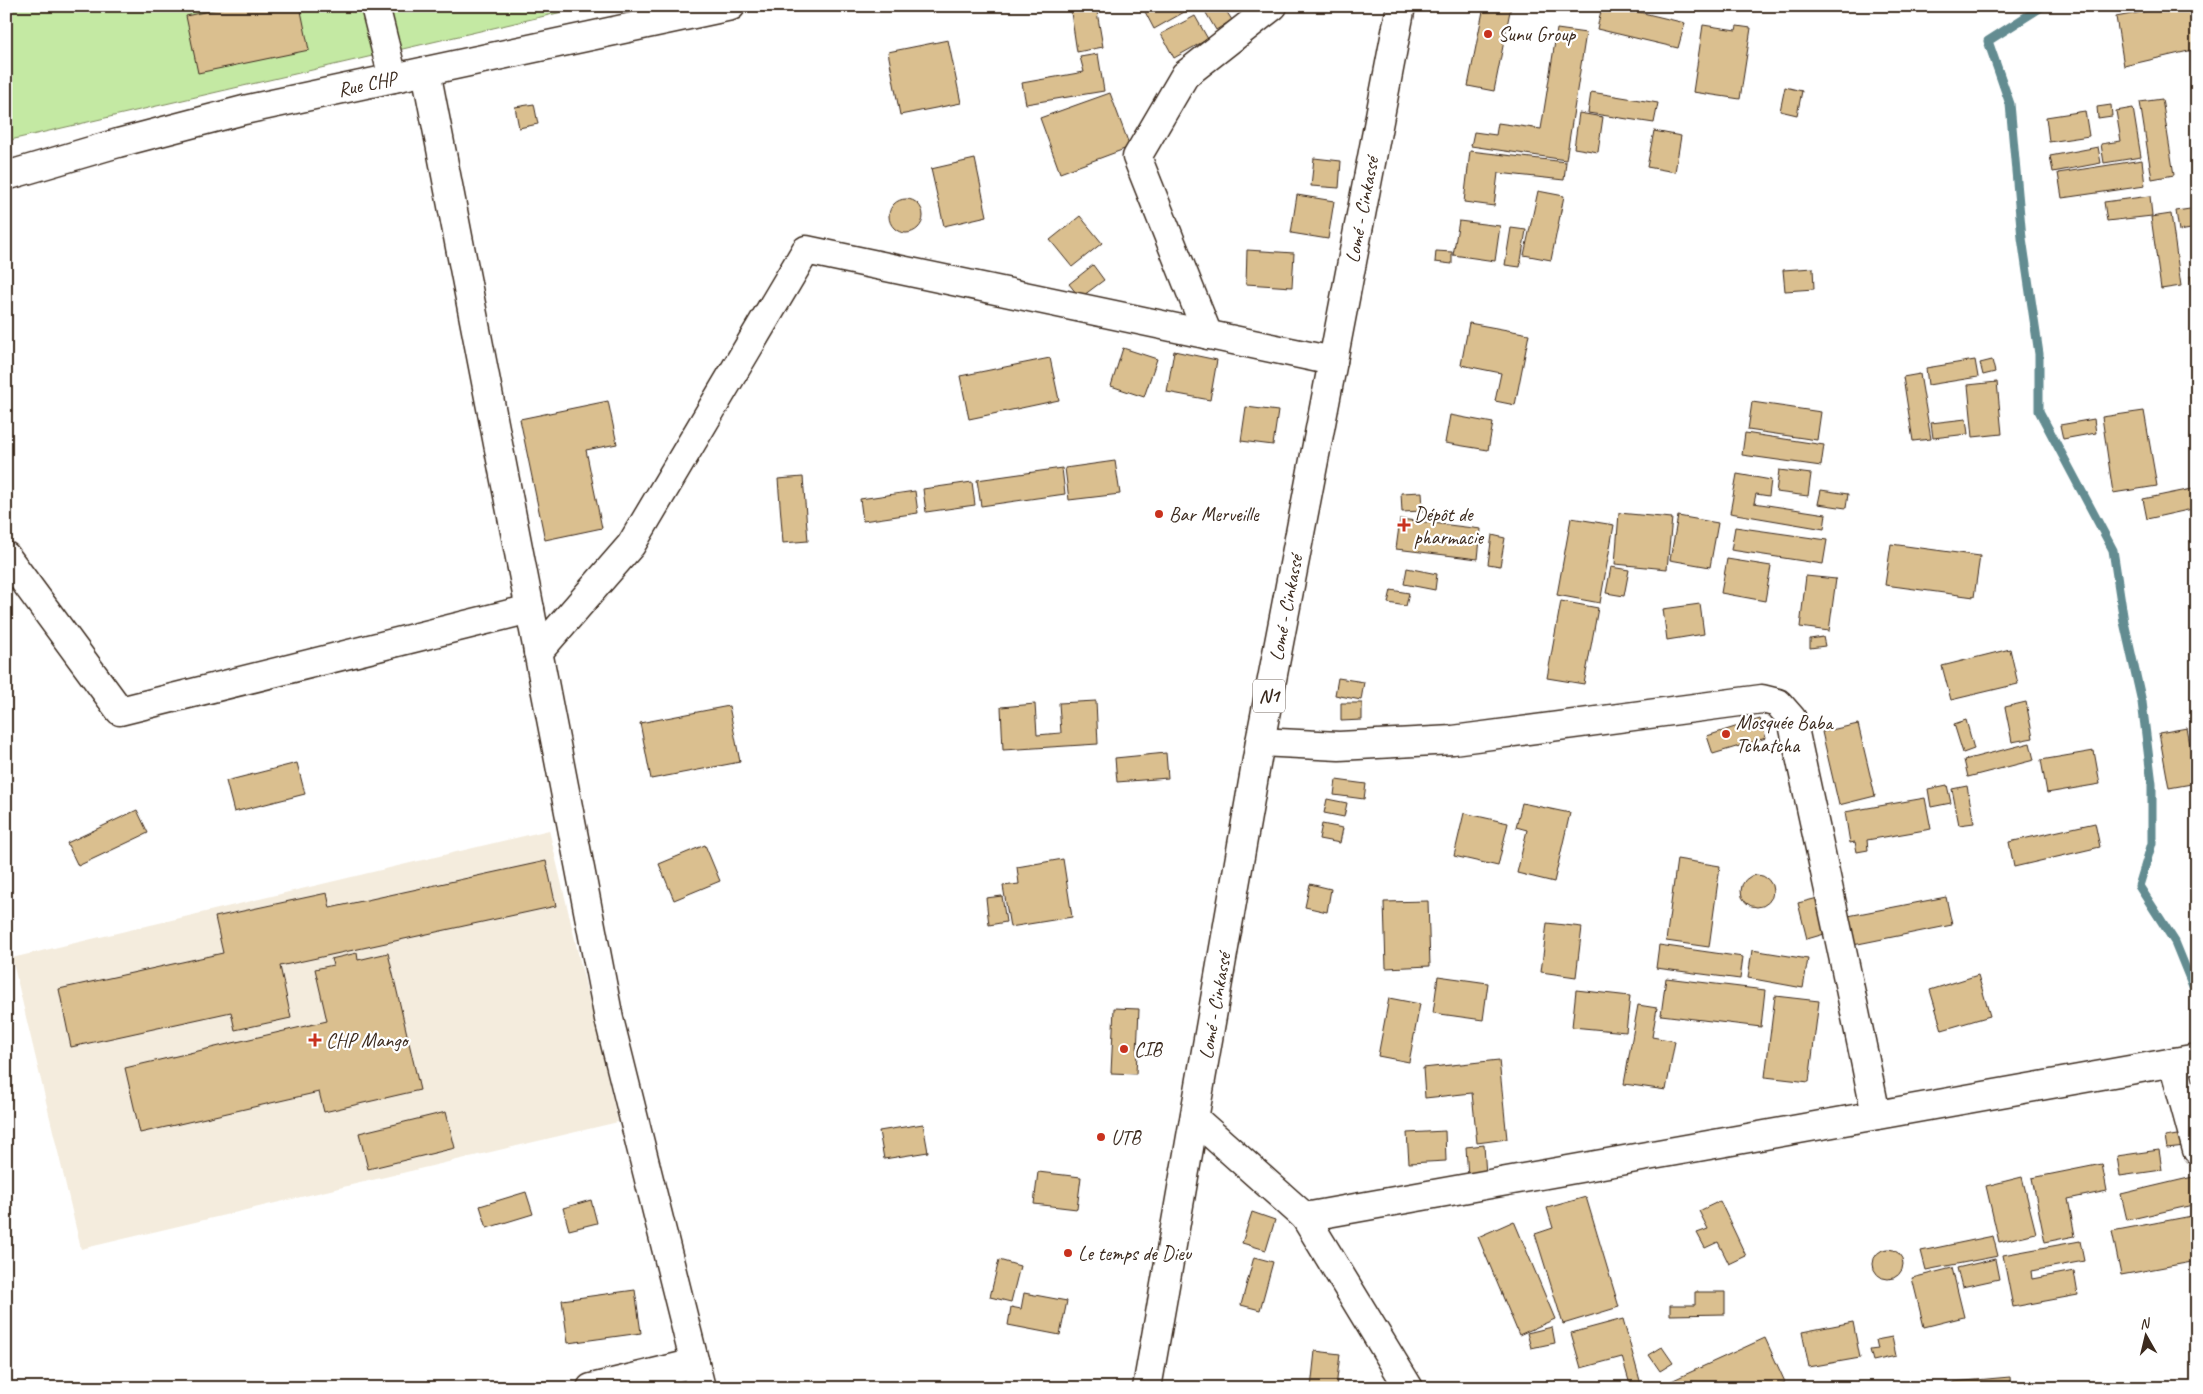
<svg xmlns="http://www.w3.org/2000/svg" width="2203" height="1394" viewBox="0 0 2203 1394" font-family="Caveat,sans-serif">
  <style>
    .built { fill: #f4ecdd }
    .green { fill: #c4e9a3; stroke: #808a60 }
    .lines { fill: none; stroke-linecap: round; stroke-linejoin: round }
    .stream { stroke: #648c91; stroke-width: 9 }
    .building { fill: #dabf8f; stroke: #3b2a1e }
    .minor-casing { stroke: #3b2a1e; stroke-width: 31 }
    .highway-casing { stroke: #3b2a1e; stroke-width: 31 }
    .minor { stroke: #fff; stroke-width: 28 }
    .highway { stroke: #fff; stroke-width: 28 }
    .poi-dot { fill: #c8321e; stroke: #fff; stroke-width: 2 }
    .labels { text-anchor: middle; dominant-baseline: central; stroke-width: 4.5; stroke-linejoin: round; paint-order: stroke }
    .shield { fill: #fff; stroke: #766a62; stroke-width: 1 }
    .shield-label { font-size: 19px; font-weight: bold; fill: #3b2a1e }
    .poi-label { font-size: 20px; fill: #3b2a1e; stroke: #fff; text-anchor: start }
    .street-label { font-size: 20px; fill: #3b2a1e; stroke: #fff }
  </style>
  <rect width="100%" height="100%" fill="#fff"/>
  <filter id="ink" filterUnits="userSpaceOnUse"><feTurbulence type="fractalNoise" baseFrequency=".02" numOctaves="2"/><feDisplacementMap in="SourceGraphic" scale="10" xChannelSelector="R" yChannelSelector="G"/><feConvolveMatrix kernelMatrix="1 2 1 2 8 2 1 2 1" color-interpolation-filters="sRGB"/></filter>
  <g filter="url(#ink)">
    <path class="built" d="M549 830 618 1122 81 1249 12 958Z"/>
    <path class="green" d="M6 6H588L6 141Z"/>
    <g class="lines">
      <path class="stream" d="M2043 6 1988 41 2010 104 2022 238 2039 354V411L2113 550 2124 622 2142 702 2152 784V843L2139 886 2175 942 2197 996"/>
    </g>
    <g class="building">
      <path d="M231 6H300L309 50 198 73 186 16Z"/>
      <path d="M1070 6H1096L1103 47 1077 52Z"/>
      <path d="M1142 6H1195L1154 29Z"/>
      <path d="M1217 6H1223L1232 20 1216 30 1206 13Z"/>
      <path d="M1484 6H1511L1494 91 1468 86Z"/>
      <path d="M1602 6H1614L1685 23 1678 48 1597 29Z"/>
      <path d="M2173 6H2197V49L2124 66 2116 17Z"/>
      <path d="M1195 16 1208 39 1174 58 1161 34Z"/>
      <path d="M1703 25 1736 30 1737 26 1751 28 1740 99 1693 92Z"/>
      <path d="M1557 29 1586 33 1566 160 1471 146 1474 132 1496 135 1498 123 1541 129Z"/>
      <path d="M948 40 961 103 900 115 888 52Z"/>
      <path d="M1098 54 1104 91 1026 104 1022 83 1084 72 1080 57Z"/>
      <path d="M1785 87 1802 91 1797 115 1780 111Z"/>
      <path d="M1591 92 1658 103 1654 123 1588 113Z"/>
      <path d="M1110 93 1130 147 1060 173 1040 118Z"/>
      <path d="M2162 99 2174 175 2152 179 2140 102Z"/>
      <path d="M534 104 538 124 519 128 515 107Z"/>
      <path d="M2111 105 2112 116 2098 118 2097 107Z"/>
      <path d="M2133 108 2141 157 2104 163 2101 144 2121 141 2116 111Z"/>
      <path d="M2085 111 2089 136 2049 142 2046 117Z"/>
      <path d="M1579 113 1603 117 1598 152 1574 148Z"/>
      <path d="M1654 131 1681 136 1675 172 1647 167Z"/>
      <path d="M2098 147 2101 163 2053 172 2050 156Z"/>
      <path d="M1470 151 1566 162 1564 180 1498 173 1494 206 1464 202Z"/>
      <path d="M1314 158 1341 161 1339 188 1311 186Z"/>
      <path d="M975 159 987 216 944 226 931 169Z"/>
      <path d="M2142 160 2145 186 2062 198 2058 173Z"/>
      <path d="M1538 191 1564 196 1551 260 1524 255Z"/>
      <path d="M1297 195 1334 201 1328 239 1291 233Z"/>
      <path d="M2150 196 2152 216 2107 221 2104 202Z"/>
      <circle cx="906" cy="216" r="17"/>
      <path d="M2197 208V228L2179 231 2176 211Z"/>
      <path d="M2171 214 2181 286 2161 289 2151 217Z"/>
      <path d="M1080 216 1102 243 1072 267 1050 240Z"/>
      <path d="M1459 221 1500 226 1495 261 1453 255Z"/>
      <path d="M1511 228 1526 230 1520 267 1505 265Z"/>
      <path d="M1247 250 1294 253 1292 287 1246 284Z"/>
      <path d="M1436 251 1452 252V264L1435 262Z"/>
      <path d="M1093 265 1104 280 1080 298 1069 284Z"/>
      <path d="M1813 268 1814 289 1785 291 1783 270Z"/>
      <path d="M2197 275V295L2194 296 2190 276Z"/>
      <path d="M1469 323 1529 334 1515 405 1495 401 1501 373 1461 365Z"/>
      <path d="M1123 348 1157 359 1144 397 1111 386Z"/>
      <path d="M1174 351 1217 360 1210 400 1167 392Z"/>
      <path d="M1050 358 1059 400 969 419 960 376Z"/>
      <path d="M1975 360 1978 377 1928 385 1926 368Z"/>
      <path d="M1992 360 1995 372 1983 375 1980 363Z"/>
      <path d="M1920 374 1931 439 1913 441 1903 377Z"/>
      <path d="M1997 382 2002 434 1973 437 1968 385Z"/>
      <path d="M608 401 617 444 586 450 602 528 545 540 520 419Z"/>
      <path d="M1752 402 1821 412 1817 440 1748 430Z"/>
      <path d="M1246 407 1278 411 1273 445 1241 441Z"/>
      <path d="M2144 411 2157 486 2113 493 2102 417Z"/>
      <path d="M1450 415 1493 423 1488 450 1445 443Z"/>
      <path d="M1966 419 1968 434 1933 438 1931 423Z"/>
      <path d="M2094 419 2096 433 2063 439 2060 425Z"/>
      <path d="M1745 433 1824 445 1821 466 1742 455Z"/>
      <path d="M1115 461 1120 494 1069 500 1065 468Z"/>
      <path d="M1062 468 1065 494 981 506 977 480Z"/>
      <path d="M1779 470 1811 474 1808 496 1776 492Z"/>
      <path d="M1737 474 1771 480 1769 496 1756 494 1754 503 1826 514 1824 529 1730 513Z"/>
      <path d="M803 477 808 541 783 543 778 479Z"/>
      <path d="M972 482 975 505 926 512 923 489Z"/>
      <path d="M2197 488V508L2147 519 2143 499Z"/>
      <path d="M1821 490 1848 494 1846 508 1818 504Z"/>
      <path d="M915 491 918 513 863 521 860 499Z"/>
      <path d="M1422 492 1423 511 1402 512 1401 493Z"/>
      <path d="M1619 513 1672 518 1667 569 1615 564Z"/>
      <path d="M1678 516 1718 523 1710 567 1670 560Z"/>
      <path d="M1571 518 1614 525 1600 603 1557 595Z"/>
      <path d="M1400 519 1481 529 1478 559 1396 549Z"/>
      <path d="M1735 527 1827 540 1823 564 1731 550Z"/>
      <path d="M1492 535 1505 538 1500 566 1488 564Z"/>
      <path d="M1891 544 1980 556 1974 597 1885 585Z"/>
      <path d="M1727 559 1771 566 1765 601 1721 593Z"/>
      <path d="M1611 567 1629 570 1624 596 1606 593Z"/>
      <path d="M1407 568 1437 574 1435 590 1404 584Z"/>
      <path d="M1806 576 1836 579 1829 631 1800 627Z"/>
      <path d="M1391 590 1409 593 1406 606 1388 603Z"/>
      <path d="M1561 601 1598 608 1584 684 1547 678Z"/>
      <path d="M1700 604 1704 634 1667 640 1663 609Z"/>
      <path d="M1823 637 1825 646 1810 648V639Z"/>
      <path d="M2010 649 2018 684 1951 700 1942 666Z"/>
      <path d="M1338 678 1364 682 1361 700 1335 695Z"/>
      <path d="M1096 701 1098 744 1003 750 1001 707 1035 704 1037 735 1061 733 1059 703Z"/>
      <path d="M2026 702 2033 738 2012 742 2005 707Z"/>
      <path d="M1341 703H1362V720L1341 721Z"/>
      <path d="M729 706 740 762 651 779 640 723Z"/>
      <path d="M1760 719 1766 738 1713 754 1707 736Z"/>
      <path d="M1966 720 1974 749 1963 753 1954 724Z"/>
      <path d="M1858 724 1875 796 1839 805 1822 732Z"/>
      <path d="M2187 728 2197 783 2169 788 2159 733Z"/>
      <path d="M2030 743 2034 760 1968 777 1964 760Z"/>
      <path d="M2094 751 2100 784 2047 793 2041 760Z"/>
      <path d="M1166 753 1168 778 1117 782 1115 758Z"/>
      <path d="M297 763 305 794 234 812 226 781Z"/>
      <path d="M1336 780 1366 784 1364 799 1334 795Z"/>
      <path d="M1947 785 1951 803 1931 807 1928 789Z"/>
      <path d="M1967 786 1974 823 1959 825 1952 789Z"/>
      <path d="M1925 798 1931 829 1867 840 1868 850 1857 852 1855 842 1850 843 1845 812Z"/>
      <path d="M1327 799 1347 803 1344 817 1324 813Z"/>
      <path d="M1522 803 1570 813 1554 882 1517 873 1527 830 1516 827Z"/>
      <path d="M137 810 148 833 78 866 67 843Z"/>
      <path d="M1464 813 1508 823 1498 866 1454 856Z"/>
      <path d="M2095 823 2100 847 2014 867 2009 842Z"/>
      <path d="M1322 824 1343 828 1340 843 1319 839Z"/>
      <path d="M705 845 720 881 674 900 659 864Z"/>
      <path d="M1063 859 1072 917 1010 927 1003 886 1019 884 1017 867Z"/>
      <path d="M1677 859 1720 866 1709 947 1666 941Z"/>
      <path d="M546 861 556 906 280 966 291 1018 235 1030 231 1012 71 1047 59 989 223 953 215 917 327 893 330 908Z"/>
      <circle cx="1757" cy="891" r="16"/>
      <path d="M1310 884 1331 889 1327 912 1305 907Z"/>
      <path d="M1002 896 1006 922 989 925 986 898Z"/>
      <path d="M1946 897 1952 925 1853 945 1848 916Z"/>
      <path d="M1818 898 1828 933 1807 939 1798 903Z"/>
      <path d="M1428 901 1430 966 1386 968 1384 902Z"/>
      <path d="M1547 923 1582 927 1576 977 1541 972Z"/>
      <path d="M1659 945 1743 957 1740 979 1656 968Z"/>
      <path d="M1752 950 1808 959 1803 988 1748 978Z"/>
      <path d="M357 953 358 960 388 953 420 1090 324 1112 319 1092 140 1133 125 1068 327 1021 315 969 333 965 331 959Z"/>
      <path d="M1978 975 1990 1016 1942 1030 1930 990Z"/>
      <path d="M1438 976 1488 983 1483 1020 1433 1013Z"/>
      <path d="M1666 978 1765 990 1761 1027 1661 1015Z"/>
      <path d="M1576 990 1630 996 1626 1032 1572 1027Z"/>
      <path d="M1775 996 1819 1001 1809 1082 1765 1077Z"/>
      <path d="M1389 998 1420 1004 1409 1062 1378 1056Z"/>
      <path d="M1638 1005 1657 1008 1652 1037 1675 1041 1666 1090 1624 1084Z"/>
      <path d="M1114 1008 1139 1009 1136 1074 1111 1073Z"/>
      <path d="M1499 1060 1507 1139 1477 1143 1472 1093 1425 1098 1423 1068Z"/>
      <path d="M446 1112 455 1148 368 1169 359 1133Z"/>
      <path d="M923 1124 928 1152 884 1159 879 1131Z"/>
      <path d="M1445 1131 1446 1161 1409 1163 1407 1133Z"/>
      <path d="M2183 1134 2185 1146 2167 1148 2165 1137Z"/>
      <path d="M1484 1145 1486 1176 1468 1177 1466 1147Z"/>
      <path d="M2159 1150 2162 1170 2120 1176 2117 1156Z"/>
      <path d="M2102 1164 2107 1191 2068 1199 2075 1236 2045 1242 2032 1178Z"/>
      <path d="M1038 1172 1081 1177 1077 1209 1034 1204Z"/>
      <path d="M2197 1176V1204L2127 1220 2121 1194Z"/>
      <path d="M2022 1177 2036 1233 1999 1242 1986 1186Z"/>
      <path d="M526 1192 533 1214 487 1228 480 1206Z"/>
      <path d="M1586 1197 1619 1307 1563 1324 1535 1234 1553 1228 1547 1208Z"/>
      <path d="M591 1200 597 1223 569 1230 563 1208Z"/>
      <path d="M1720 1201 1746 1256 1729 1264 1718 1242 1705 1248 1697 1233 1708 1229 1699 1211Z"/>
      <path d="M1252 1212 1275 1220 1266 1250 1242 1243Z"/>
      <path d="M2197 1215V1261L2121 1275 2112 1231Z"/>
      <path d="M1514 1221 1555 1319 1519 1335 1478 1237Z"/>
      <path d="M1993 1236 1998 1256 1926 1270 1921 1251Z"/>
      <path d="M2080 1241 2084 1261 2031 1271 2032 1279 2074 1271 2078 1295 2013 1307 2003 1255Z"/>
      <circle cx="1888" cy="1264" r="15"/>
      <path d="M1254 1257 1273 1262 1260 1310 1241 1305Z"/>
      <path d="M1995 1259 1999 1279 1962 1287 1957 1268Z"/>
      <path d="M999 1260 1020 1266 1011 1302 990 1297Z"/>
      <path d="M1952 1268 1964 1317 1924 1327 1912 1278Z"/>
      <path d="M635 1290 641 1333 568 1343 562 1300Z"/>
      <path d="M1695 1292H1725V1314L1670 1315V1305H1695Z"/>
      <path d="M1024 1293 1067 1301 1060 1335 1008 1325 1011 1307 1021 1309Z"/>
      <path d="M1623 1319 1642 1388H1631L1622 1357 1581 1368 1571 1333Z"/>
      <path d="M1853 1322 1860 1358 1809 1367 1802 1332Z"/>
      <path d="M1552 1327 1555 1343 1531 1348 1527 1333Z"/>
      <path d="M1892 1337 1896 1356 1873 1361 1870 1350 1878 1349 1876 1340Z"/>
      <path d="M1765 1338 1785 1382 1772 1388H1672L1669 1382Z"/>
      <path d="M1662 1347 1673 1363 1660 1371 1649 1355Z"/>
      <path d="M1315 1351 1340 1354 1336 1388H1311Z"/>
      <path d="M2010 1377 2011 1388H1953V1382Z"/>
    </g>
    <g class="lines">
      <defs>
        <g id="minor">
          <path d="M375 6 393 78"/>
          <path d="M426 71 609 1019 701 1388"/>
          <path d="M6 176 118 143 244 110 731 6"/>
          <path d="M1208 335 1137 157 1185 75 1273 6"/>
          <path d="M6 556 120 711 530 609"/>
          <path d="M538 652 631 545 806 250 1333 361"/>
          <path d="M1260 742 1339 746 1453 740 1762 699 1778 703 1792 719C1820 851 1850 983 1876 1115"/>
          <path d="M2173 1062 2197 1150"/>
          <path d="M1195 1119 1305 1217 2197 1058"/>
          <path d="M1305 1217 1409 1388"/>
          <path d="M591 1388 695 1363"/>
        </g>
        <path id="highway" d="M1147 1388 1260 742 1401 6"/>
      </defs>
      <use href="#minor" class="minor-casing"/>
      <use href="#highway" class="highway-casing"/>
      <use href="#minor" class="minor"/>
      <use href="#highway" class="highway"/>
    </g>
  </g>
  <g class="poi-dot">
    <circle cx="1488" cy="34" r="5"/>
    <circle cx="1159" cy="514" r="5"/>
    <path d="M1401.5 517.5h5v5h5v5h-5v5h-5v-5h-5v-5h5z"/>
    <circle cx="1726" cy="734" r="5"/>
    <path d="M312.5 1032.5h5v5h5v5h-5v5h-5v-5h-5v-5h5z"/>
    <circle cx="1124" cy="1049" r="5"/>
    <circle cx="1101" cy="1137" r="5"/>
    <circle cx="1068" cy="1253" r="5"/>
  </g>
  <g class="labels">
    <rect class="shield" x="1253" y="679.5" width="32" height="33" rx="4"/>
    <g class="shield-label">
      <text x="1269" y="696">N1</text>
    </g>
    <g class="poi-label">
      <text x="1498" y="34">Sunu Group</text>
      <text x="1169" y="514">Bar Merveille</text>
      <text x="1414" y="514">Dépôt de<tspan x="1414" dy="23">pharmacie</tspan></text>
      <text x="1736" y="722">Mosquée Baba<tspan x="1736" dy="23">Tchatcha</tspan></text>
      <text x="326" y="1040">CHP Mango</text>
      <text x="1134" y="1049">CIB</text>
      <text x="1111" y="1137">UTB</text>
      <text x="1078" y="1253">Le temps de Dieu</text>
    </g>
    <g class="street-label">
      <text transform="translate(367 84) rotate(-12)">Rue CHP</text>
      <text transform="translate(1362 210) rotate(-79)">Lomé - Cinkassé</text>
      <text transform="translate(1286 608) rotate(-79)">Lomé - Cinkassé</text>
      <text transform="translate(1215 1006) rotate(-80)">Lomé - Cinkassé</text>
    </g>
  </g>
  <rect width="2203" height="1394" fill="none" stroke="#fff" stroke-width="25"/>
  <rect x="12" y="12" width="2178" height="1369" fill="none" stroke="#3b2a1e" stroke-width="2" filter="url(#ink)"/>
  <g transform="translate(2146 1336) rotate(352)" stroke="#ffffff" stroke-width="4" paint-order="stroke">
  <path d="M0-4L9 19L0 12L-9 19Z" fill="#3b2a1e"/>
  <text y="-8" font-size="14" font-weight="bold" text-anchor="middle" fill="#3b2a1e">N</text>
  </g>
</svg>
